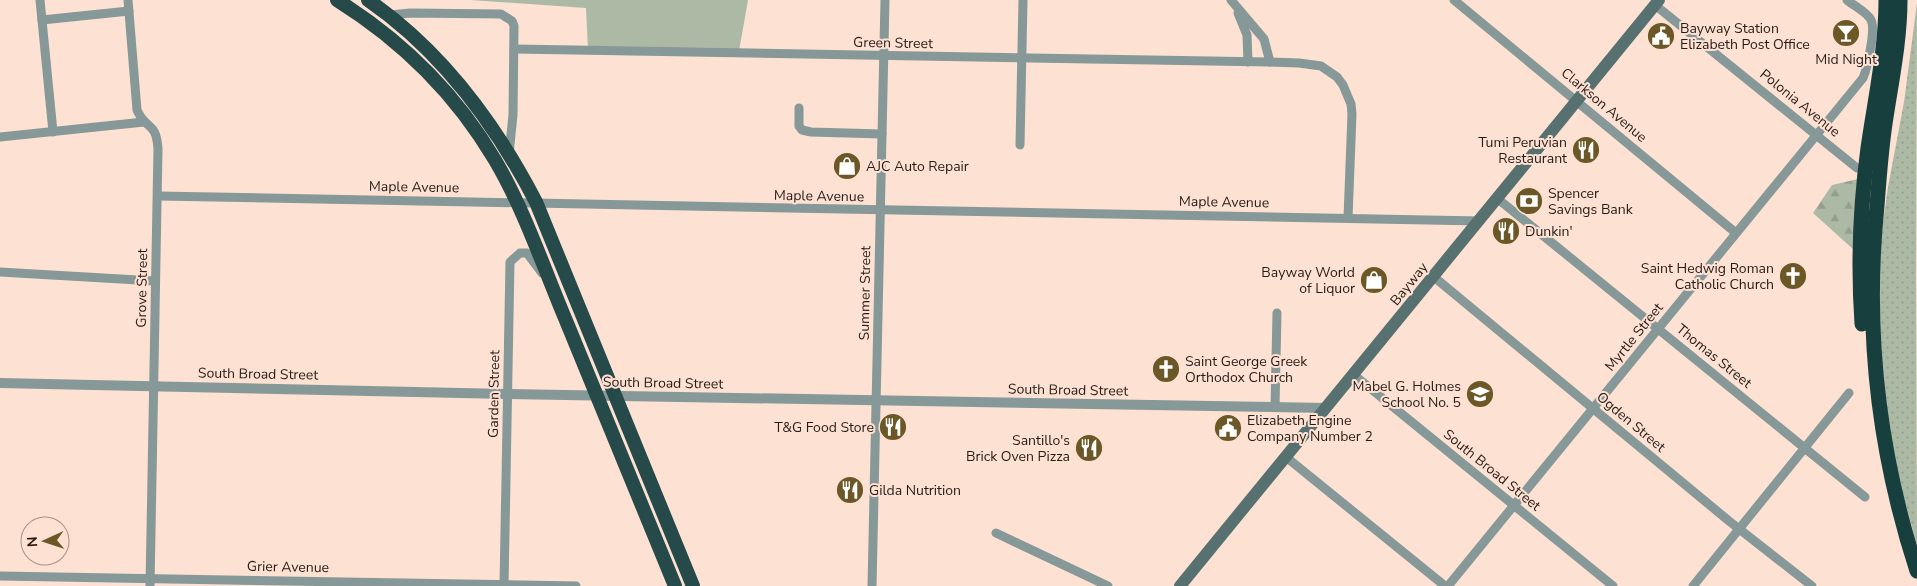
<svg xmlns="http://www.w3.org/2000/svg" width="1917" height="586" viewBox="0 0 1917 586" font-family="'Nunito Sans',sans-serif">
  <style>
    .grass { fill: url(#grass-dots) }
    .forest { fill: url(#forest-firs) }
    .green { fill: #acb9a4 }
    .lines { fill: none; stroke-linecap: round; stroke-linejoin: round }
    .minor { stroke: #869897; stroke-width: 9 }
    .tertiary { stroke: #869897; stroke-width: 10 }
    .secondary { stroke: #577170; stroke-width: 12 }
    .trunk { stroke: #264a4a; stroke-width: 14 }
    .motorway { stroke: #173f3e; stroke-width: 15 }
    .labels { text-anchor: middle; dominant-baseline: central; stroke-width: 4; stroke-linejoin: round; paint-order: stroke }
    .poi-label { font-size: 14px; fill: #271b15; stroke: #fde1d3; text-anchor: start }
    .street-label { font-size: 14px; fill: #271b15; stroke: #fde1d3 }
  </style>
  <defs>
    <pattern id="grass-dots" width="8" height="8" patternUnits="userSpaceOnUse" patternTransform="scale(1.25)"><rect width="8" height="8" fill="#acb9a4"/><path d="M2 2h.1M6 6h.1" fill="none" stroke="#949e8c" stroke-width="1.8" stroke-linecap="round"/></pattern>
    <pattern id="forest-firs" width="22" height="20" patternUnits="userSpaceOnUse" patternTransform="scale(1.25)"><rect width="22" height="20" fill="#acb9a4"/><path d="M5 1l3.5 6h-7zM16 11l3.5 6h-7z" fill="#949e8c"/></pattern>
  </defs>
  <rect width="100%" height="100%" fill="#fde1d3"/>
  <path class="grass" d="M1917 3 1916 278 1917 545 1891 451 1881 361 1878 258 1888 187 1904 102Z"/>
  <path class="forest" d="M1858 179 1854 250 1813 213 1832 185Z"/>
  <path class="green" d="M470 0H748L739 51 588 49 586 8Z"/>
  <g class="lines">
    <g class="minor">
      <path d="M40 0 53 132"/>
      <path d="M128 0 137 110C146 131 156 120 158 149L150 586"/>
      <path d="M1231 0 1264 39 1270 62"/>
      <path d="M1454 0 1736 233"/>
      <path d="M1655 5 1857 168"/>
      <path d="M1238 13 1247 35 1248 62"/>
      <path d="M390 15 410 13 501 14 512 21 514 26 513 115 509 154"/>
      <path d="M42 20 129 11"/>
      <path d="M515 49 1270 62 1299 63 1321 66 1337 77 1343 85 1351 104 1352 114 1348 218"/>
      <path d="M799 108V126L802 130 811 132 882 134"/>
      <path d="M0 137 144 122"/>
      <path d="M1020 145 1023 0"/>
      <path d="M158 196 1480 221"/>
      <path d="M1498 199 1865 497"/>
      <path d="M0 272 155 281"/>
      <path d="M1434 277 1729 521 1812 586"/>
      <path d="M1354 375 1613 586"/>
      <path d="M1275 407 1277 313"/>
      <path d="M1286 457 1445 586"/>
      <path d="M996 533 1108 586"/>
      <path d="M0 576 576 586"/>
      <path d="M504 586 510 262 520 253H527L542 273"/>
      <path d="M872 586 885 0"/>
      <path d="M1448 586 1863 78C1867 69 1876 29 1871 20 1867 12 1854 6 1847 0"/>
      <path d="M1693 586 1849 393"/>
    </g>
    <path class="tertiary" d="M0 383 507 394 1326 408"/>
    <path class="secondary" d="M1180 586 1659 0"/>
    <g class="trunk">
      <path d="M337 0C401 40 456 94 495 160 525 211 544 269 567 323 603 410 639 498 675 586"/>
      <path d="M368 0C442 51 495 123 536 202L693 586"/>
    </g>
    <g class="motorway">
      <path d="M1900 0C1900 42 1891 83 1885 124 1881 151 1879 179 1877 206 1864 332 1878 451 1917 571"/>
      <path d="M1862 324C1858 266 1860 207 1868 148 1875 99 1886 50 1886 0"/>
    </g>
  </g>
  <defs>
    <symbol id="bar-disc" viewBox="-11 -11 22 22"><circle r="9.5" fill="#6c5726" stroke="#fde1d3"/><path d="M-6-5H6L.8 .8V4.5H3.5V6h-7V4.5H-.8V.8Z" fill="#fff"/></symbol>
    <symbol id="civic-disc" viewBox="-11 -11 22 22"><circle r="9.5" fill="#6c5726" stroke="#fde1d3"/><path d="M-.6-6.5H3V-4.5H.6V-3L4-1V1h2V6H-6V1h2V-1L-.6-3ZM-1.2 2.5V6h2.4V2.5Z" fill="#fff"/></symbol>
    <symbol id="restaurant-disc" viewBox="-11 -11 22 22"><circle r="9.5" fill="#6c5726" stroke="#fde1d3"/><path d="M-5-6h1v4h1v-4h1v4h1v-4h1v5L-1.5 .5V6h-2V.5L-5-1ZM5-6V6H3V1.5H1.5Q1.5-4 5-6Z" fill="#fff"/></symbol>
    <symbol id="shop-disc" viewBox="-11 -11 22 22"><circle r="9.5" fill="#6c5726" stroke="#fde1d3"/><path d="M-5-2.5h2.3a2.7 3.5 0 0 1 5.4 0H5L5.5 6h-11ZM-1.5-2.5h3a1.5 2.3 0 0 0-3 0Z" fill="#fff"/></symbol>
    <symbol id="bank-disc" viewBox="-11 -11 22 22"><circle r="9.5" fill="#6c5726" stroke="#fde1d3"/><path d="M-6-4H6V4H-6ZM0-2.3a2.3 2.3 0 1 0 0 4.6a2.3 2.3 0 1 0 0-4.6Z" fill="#fff"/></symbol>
    <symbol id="church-disc" viewBox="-11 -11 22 22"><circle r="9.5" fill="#6c5726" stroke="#fde1d3"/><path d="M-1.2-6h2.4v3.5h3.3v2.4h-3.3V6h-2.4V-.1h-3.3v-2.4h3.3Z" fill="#fff"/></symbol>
    <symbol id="school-disc" viewBox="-11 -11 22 22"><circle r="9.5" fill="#6c5726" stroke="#fde1d3"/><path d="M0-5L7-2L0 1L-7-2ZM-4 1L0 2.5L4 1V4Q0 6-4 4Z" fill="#fff"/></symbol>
  </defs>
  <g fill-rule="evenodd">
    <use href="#bar-disc" x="1830" y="17" width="32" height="32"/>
    <use href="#civic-disc" x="1645" y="20" width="32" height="32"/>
    <use href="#restaurant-disc" x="1570" y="134" width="32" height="32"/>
    <use href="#shop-disc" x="831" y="150" width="32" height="32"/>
    <use href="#bank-disc" x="1513" y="185" width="32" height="32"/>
    <use href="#restaurant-disc" x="1490" y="215" width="32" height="32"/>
    <use href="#church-disc" x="1777" y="260" width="32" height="32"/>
    <use href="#shop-disc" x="1358" y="264" width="32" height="32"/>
    <use href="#church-disc" x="1150" y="353" width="32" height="32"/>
    <use href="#school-disc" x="1464" y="378" width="32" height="32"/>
    <use href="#restaurant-disc" x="877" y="411" width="32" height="32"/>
    <use href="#civic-disc" x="1212" y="412" width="32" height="32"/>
    <use href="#restaurant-disc" x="1073" y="432" width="32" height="32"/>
    <use href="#restaurant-disc" x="834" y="474" width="32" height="32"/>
  </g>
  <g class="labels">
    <g class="poi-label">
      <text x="1680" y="28">Bayway Station<tspan x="1680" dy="16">Elizabeth Post Office</tspan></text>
      <text x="1846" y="59" text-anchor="middle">Mid Night</text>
      <text x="1567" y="142" text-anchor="end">Tumi Peruvian<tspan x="1567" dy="16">Restaurant</tspan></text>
      <text x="866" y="166">AJC Auto Repair</text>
      <text x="1548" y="193">Spencer<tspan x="1548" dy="16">Savings Bank</tspan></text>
      <text x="1525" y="231">Dunkin'</text>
      <text x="1774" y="268" text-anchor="end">Saint Hedwig Roman<tspan x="1774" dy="16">Catholic Church</tspan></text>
      <text x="1355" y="272" text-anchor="end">Bayway World<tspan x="1355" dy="16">of Liquor</tspan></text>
      <text x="1185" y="361">Saint George Greek<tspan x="1185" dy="16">Orthodox Church</tspan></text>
      <text x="1461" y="386" text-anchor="end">Mabel G. Holmes<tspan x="1461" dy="16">School No. 5</tspan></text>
      <text x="1247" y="420">Elizabeth Engine<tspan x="1247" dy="16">Company Number 2</tspan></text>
      <text x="874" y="427" text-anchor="end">T&amp;G Food Store</text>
      <text x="1070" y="440" text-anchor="end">Santillo's<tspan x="1070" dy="16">Brick Oven Pizza</tspan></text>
      <text x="869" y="490">Gilda Nutrition</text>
    </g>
    <g class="street-label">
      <text transform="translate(893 43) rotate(1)">Green Street</text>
      <text transform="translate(1800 103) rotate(39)">Polonia Avenue</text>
      <text transform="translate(1604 105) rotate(40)">Clarkson Avenue</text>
      <text transform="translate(414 187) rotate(1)">Maple Avenue</text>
      <text transform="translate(819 196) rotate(1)">Maple Avenue</text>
      <text transform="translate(1224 202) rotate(1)">Maple Avenue</text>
      <text transform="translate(1409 284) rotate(-51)">Bayway</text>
      <text transform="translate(142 288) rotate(-89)">Grove Street</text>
      <text transform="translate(865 293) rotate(-89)">Summer Street</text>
      <text transform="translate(1634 337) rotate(-51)">Myrtle Street</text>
      <text transform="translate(1714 356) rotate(39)">Thomas Street</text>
      <text transform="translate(258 374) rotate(1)">South Broad Street</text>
      <text transform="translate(663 383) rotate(1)">South Broad Street</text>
      <text transform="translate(1068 390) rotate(1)">South Broad Street</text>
      <text transform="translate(494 394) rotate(-89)">Garden Street</text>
      <text transform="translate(1631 422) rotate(40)">Ogden Street</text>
      <text transform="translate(1492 470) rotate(39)">South Broad Street</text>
      <text transform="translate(288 567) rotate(1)">Grier Avenue</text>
    </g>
  </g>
  <g transform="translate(45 541) rotate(267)"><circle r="24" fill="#fde1d3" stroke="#a79287"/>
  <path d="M0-4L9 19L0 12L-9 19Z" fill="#6c5726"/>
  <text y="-8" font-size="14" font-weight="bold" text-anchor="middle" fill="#271b15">N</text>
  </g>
</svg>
